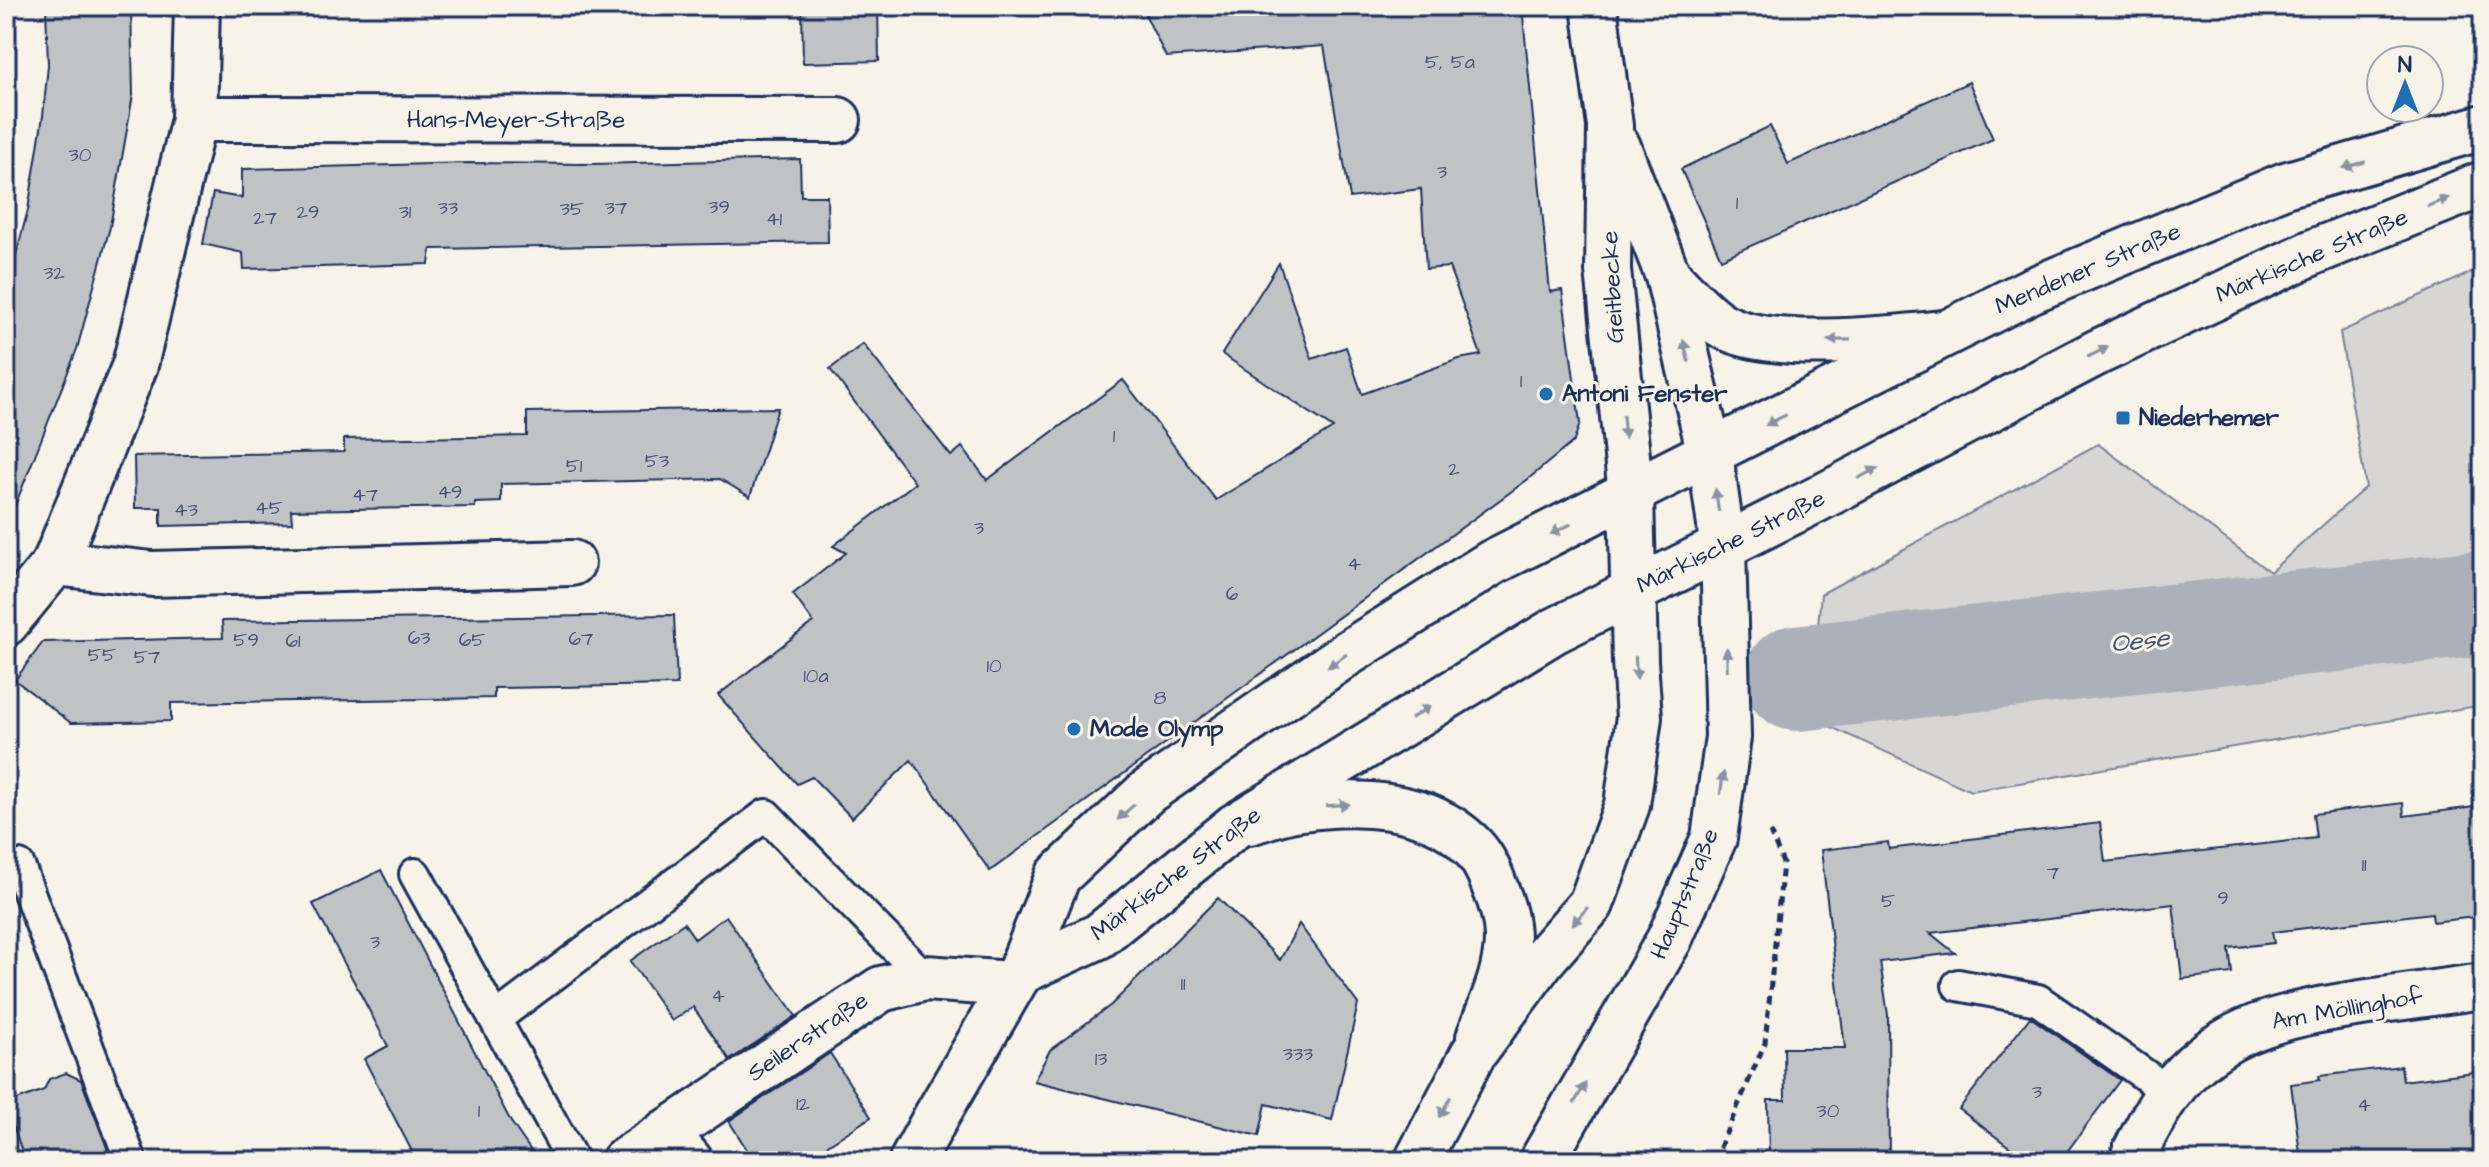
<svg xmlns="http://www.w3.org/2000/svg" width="2489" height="1167" viewBox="0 0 2489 1167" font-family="'Architects Daughter',sans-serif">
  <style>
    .green { fill: #d7d6d4; stroke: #798299; stroke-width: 2 }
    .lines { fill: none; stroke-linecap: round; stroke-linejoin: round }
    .river { stroke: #acb0b9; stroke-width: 106 }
    .building { fill: #c0c3c5; stroke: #1b2f5e; stroke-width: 2 }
    .lane-casing { stroke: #1b2f5e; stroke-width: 36 }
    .street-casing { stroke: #1b2f5e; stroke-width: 50 }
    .secondary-casing { stroke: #1b2f5e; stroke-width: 50 }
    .primary-casing { stroke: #1b2f5e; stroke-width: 50 }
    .path { stroke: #1b2f5e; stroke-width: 5; stroke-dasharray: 8 6; stroke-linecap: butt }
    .lane { stroke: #f7f3e8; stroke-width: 30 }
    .street { stroke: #f7f3e8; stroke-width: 44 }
    .secondary { stroke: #f7f3e8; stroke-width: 44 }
    .primary { stroke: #f7f3e8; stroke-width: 44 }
    .oneway { fill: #8991a3 }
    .poi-dot { fill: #1f6fb2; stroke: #f7f3e8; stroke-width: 3 }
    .labels { text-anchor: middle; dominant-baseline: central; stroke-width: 6; stroke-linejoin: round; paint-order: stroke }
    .number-label { font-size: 20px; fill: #445478 }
    .street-label { font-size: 24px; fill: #1b2f5e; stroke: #f7f3e8 }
    .poi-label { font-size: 24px; font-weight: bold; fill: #1b2f5e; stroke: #f7f3e8; text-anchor: start }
    .water-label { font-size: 26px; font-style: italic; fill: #465679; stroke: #f7f3e8 }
  </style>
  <rect width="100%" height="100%" fill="#f7f3e8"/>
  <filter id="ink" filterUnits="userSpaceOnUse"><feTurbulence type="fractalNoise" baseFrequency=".0125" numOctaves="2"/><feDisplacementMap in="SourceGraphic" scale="16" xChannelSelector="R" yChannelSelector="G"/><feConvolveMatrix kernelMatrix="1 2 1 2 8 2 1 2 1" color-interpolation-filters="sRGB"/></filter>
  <g filter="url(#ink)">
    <path class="green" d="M2483 267V705L1971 791 1809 717 1821 594 2098 444 2270 572 2366 487 2340 332Z"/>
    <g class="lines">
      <path class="river" d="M1797 678 2483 603"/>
    </g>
    <g class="building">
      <path d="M46 6H131L133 95 110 227 77 349 9 521H6V292L28 210 43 116 48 65Z"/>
      <path d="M802 6H878L879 61 803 63Z"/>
      <path d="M1141 6H1522L1550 292 1562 290 1580 423 1574 441 1527 480 990 871 911 760 852 818 812 777 797 784 718 695 813 622 793 594 846 553 833 546 915 483 830 369 863 344 951 456 962 447 987 480 1123 380 1216 500 1333 428 1222 354 1279 263 1312 359 1346 347 1362 394 1459 359 1481 355 1449 267 1426 269 1421 189 1350 198 1324 46 1166 57Z"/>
      <path d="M1969 82 1993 139 1721 259 1681 169 1770 126 1788 164Z"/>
      <path d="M800 159 801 196H827L828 242 431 249 429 264 244 269 243 253 203 244 213 193 242 198V169L469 163 593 164Z"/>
      <path d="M778 408 750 497 720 479 501 484V502L475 503V507L291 510 292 523 161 526V508H135L134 456 344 452V439L527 436V412Z"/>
      <path d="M674 615 677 685 494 688V698L171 703V721L71 723 15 680 43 642 223 638 222 621Z"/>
      <path d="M2403 803 2404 816 2483 806V916L2433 922 2432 913 2272 932 2274 943 2229 948 2232 973 2182 979 2173 904 1930 933 1955 953 1880 962 1888 1015 1889 1161H1769L1768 1100H1785L1784 1048H1845L1821 850 1888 842 1889 849 2100 823 2105 862 2316 838 2313 814Z"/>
      <path d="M381 870 511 1122 538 1161H417L364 1059 388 1046 313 904Z"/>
      <path d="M1218 898 1280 960 1299 924 1358 1004 1332 1120 1266 1104 1259 1136 1034 1081 1050 1050 1111 1005Z"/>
      <path d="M726 916 796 1016 730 1060 693 1007 672 1021 630 961 684 923 695 939Z"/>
      <path d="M2030 1017 2120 1080 2060 1161H2028L1959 1109Z"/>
      <path d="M830 1053 871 1117 803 1161H754L729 1121Z"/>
      <path d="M2401 1066 2403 1081 2483 1071V1161H2301L2291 1084 2320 1080 2319 1076Z"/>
      <path d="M66 1073 81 1080 112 1161H25L6 1104 44 1090 49 1079Z"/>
    </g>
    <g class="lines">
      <defs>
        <g id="lane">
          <path d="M19 866 131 1161"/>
          <path d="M415 874 573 1161"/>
          <path d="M1958 985 2038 1000 2169 1092"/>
          <path d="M495 1019 766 815 925 978"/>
        </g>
        <g id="street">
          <path d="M194 119 838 120"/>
          <path d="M55 563 152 574 572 563"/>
          <path d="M6 623 55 563 135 365 194 119 197 6"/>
          <path d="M1249 822C1266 817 1284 810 1302 808 1356 800 1427 802 1469 843 1481 854 1489 870 1494 885 1501 901 1507 920 1507 938 1507 972 1491 1005 1479 1037"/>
          <path d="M666 1132 690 1161"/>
          <path d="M624 1161 881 989 925 978 1012 984"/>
          <path d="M2132 1161 2135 1152C2145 1132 2155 1112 2168 1094 2218 1025 2290 1014 2368 1002 2406 997 2445 991 2483 986"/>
        </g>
        <g id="secondary">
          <path d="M1668 276C1684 291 1700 311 1718 323 1765 354 1889 338 1945 333"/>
          <path d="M1417 1161 1473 1054 1543 959 1591 904 1627 805 1639 717 1635 661 1631 495 1608 270 1610 126 1594 6"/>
          <path d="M1542 1161 1669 940 1714 838 1728 737 1723 547 1710 454 1668 276 1618 147"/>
        </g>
        <g id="primary">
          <path d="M1020 972 1099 936 1235 826 1554 631 1814 501 2098 352 2311 253 2483 184"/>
          <path d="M912 1161 937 1115 1020 972 1058 876 1147 792 1348 653 1493 562 2030 291 2285 185 2483 127"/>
        </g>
      </defs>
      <use href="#lane" class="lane-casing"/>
      <use href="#street" class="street-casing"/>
      <use href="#secondary" class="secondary-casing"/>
      <use href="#primary" class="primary-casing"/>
      <path class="path" d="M1714 1161 1765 1043 1783 863 1770 832"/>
      <use href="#lane" class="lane"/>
      <use href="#street" class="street"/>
      <use href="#secondary" class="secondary"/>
      <use href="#primary" class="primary"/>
    </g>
    <defs><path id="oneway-solid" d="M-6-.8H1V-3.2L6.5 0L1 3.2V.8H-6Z" transform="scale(2)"/></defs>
    <g class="oneway">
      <use href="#oneway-solid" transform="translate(2354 165) rotate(164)"/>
      <use href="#oneway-solid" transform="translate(2438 202) rotate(-22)"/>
      <use href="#oneway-solid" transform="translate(1839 340) rotate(179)"/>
      <use href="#oneway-solid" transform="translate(1686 351) rotate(-104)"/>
      <use href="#oneway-solid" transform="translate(2098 352) rotate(-26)"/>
      <use href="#oneway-solid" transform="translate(1776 420) rotate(153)"/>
      <use href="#oneway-solid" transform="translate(1624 427) rotate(85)"/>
      <use href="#oneway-solid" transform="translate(1868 473) rotate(-28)"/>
      <use href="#oneway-solid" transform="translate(1717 500) rotate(-98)"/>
      <use href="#oneway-solid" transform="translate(1561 529) rotate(154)"/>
      <use href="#oneway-solid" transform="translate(1727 659) rotate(-91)"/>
      <use href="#oneway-solid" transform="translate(1337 661) rotate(145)"/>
      <use href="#oneway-solid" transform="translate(1636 668) rotate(87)"/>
      <use href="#oneway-solid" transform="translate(1421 712) rotate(-32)"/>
      <use href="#oneway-solid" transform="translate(1722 783) rotate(-82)"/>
      <use href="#oneway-solid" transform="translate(1338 805) rotate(-4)"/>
      <use href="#oneway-solid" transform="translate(1126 812) rotate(137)"/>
      <use href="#oneway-solid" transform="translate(1580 916) rotate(131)"/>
      <use href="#oneway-solid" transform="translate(1580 1093) rotate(-60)"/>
      <use href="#oneway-solid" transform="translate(1445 1107) rotate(118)"/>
    </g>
  </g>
  <g class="poi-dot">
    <circle cx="1546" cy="394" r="8"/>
    <rect x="2115" y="410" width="16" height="16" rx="4"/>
    <circle cx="1074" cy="729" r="8"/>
  </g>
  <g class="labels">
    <g class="number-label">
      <text x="1450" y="62">5, 5a</text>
      <text x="80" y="155">30</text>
      <text x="1442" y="172">3</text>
      <text x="1737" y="203">1</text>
      <text x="719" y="207">39</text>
      <text x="448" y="208">33</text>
      <text x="616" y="208">37</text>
      <text x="572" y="209">35</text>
      <text x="308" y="212">29</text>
      <text x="405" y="212">31</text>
      <text x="265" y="218">27</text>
      <text x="774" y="219">41</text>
      <text x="54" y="273">32</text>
      <text x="1521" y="381">1</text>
      <text x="1114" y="436">1</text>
      <text x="657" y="461">53</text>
      <text x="574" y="466">51</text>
      <text x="1454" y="469">2</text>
      <text x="450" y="492">49</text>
      <text x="365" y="495">47</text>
      <text x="269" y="508">45</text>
      <text x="186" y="510">43</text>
      <text x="979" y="528">3</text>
      <text x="1354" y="564">4</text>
      <text x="1232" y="594">6</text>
      <text x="419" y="638">63</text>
      <text x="581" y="639">67</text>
      <text x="246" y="640">59</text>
      <text x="472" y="640">65</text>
      <text x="293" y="641">61</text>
      <text x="102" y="655">55</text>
      <text x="147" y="657">57</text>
      <text x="994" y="666">10</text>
      <text x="816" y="676">10a</text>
      <text x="1160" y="698">8</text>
      <text x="2364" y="865">11</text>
      <text x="2053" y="873">7</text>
      <text x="2223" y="898">9</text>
      <text x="1888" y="901">5</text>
      <text x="375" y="942">3</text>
      <text x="1183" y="984">11</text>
      <text x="718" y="996">4</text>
      <text x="1298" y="1054">333</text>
      <text x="1101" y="1059">13</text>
      <text x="2037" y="1092">3</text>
      <text x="803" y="1104">12</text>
      <text x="2364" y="1105">4</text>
      <text x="479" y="1111">1</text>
      <text x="1828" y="1111">30</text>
    </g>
    <g class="street-label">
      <text x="516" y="120">Hans-Meyer-Straße</text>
      <text transform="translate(2312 256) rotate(-23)">Märkische Straße</text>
      <text transform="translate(2088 269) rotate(-23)">Mendener Straße</text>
      <text transform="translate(1613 287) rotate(-93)">Geitbecke</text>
      <text transform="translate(1731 542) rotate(-26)">Märkische Straße</text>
      <text transform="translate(1176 874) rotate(-37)">Märkische Straße</text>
      <text transform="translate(1685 894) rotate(-67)">Hauptstraße</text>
      <text transform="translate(2347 1009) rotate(-10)">Am Möllinghof</text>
      <text transform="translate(808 1037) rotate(-34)">Seilerstraße</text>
    </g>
    <g class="poi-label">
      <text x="1562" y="394">Antoni Fenster</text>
      <text x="2139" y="418">Niederhemer</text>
      <text x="1090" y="729">Mode Olymp</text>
    </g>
    <g class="water-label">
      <text transform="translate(2140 641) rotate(-6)">Oese</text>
    </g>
  </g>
  <rect width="2489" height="1167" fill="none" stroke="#f7f3e8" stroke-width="32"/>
  <rect x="16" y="16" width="2457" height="1135" fill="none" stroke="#1b2f5e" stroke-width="3" filter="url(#ink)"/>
  <g transform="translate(2405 84)"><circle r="38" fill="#f7f3e8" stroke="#9fa5b1" stroke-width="2"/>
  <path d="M0-6L14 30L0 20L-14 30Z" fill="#1f6fb2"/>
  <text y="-12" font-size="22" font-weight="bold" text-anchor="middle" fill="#1b2f5e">N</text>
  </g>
</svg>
